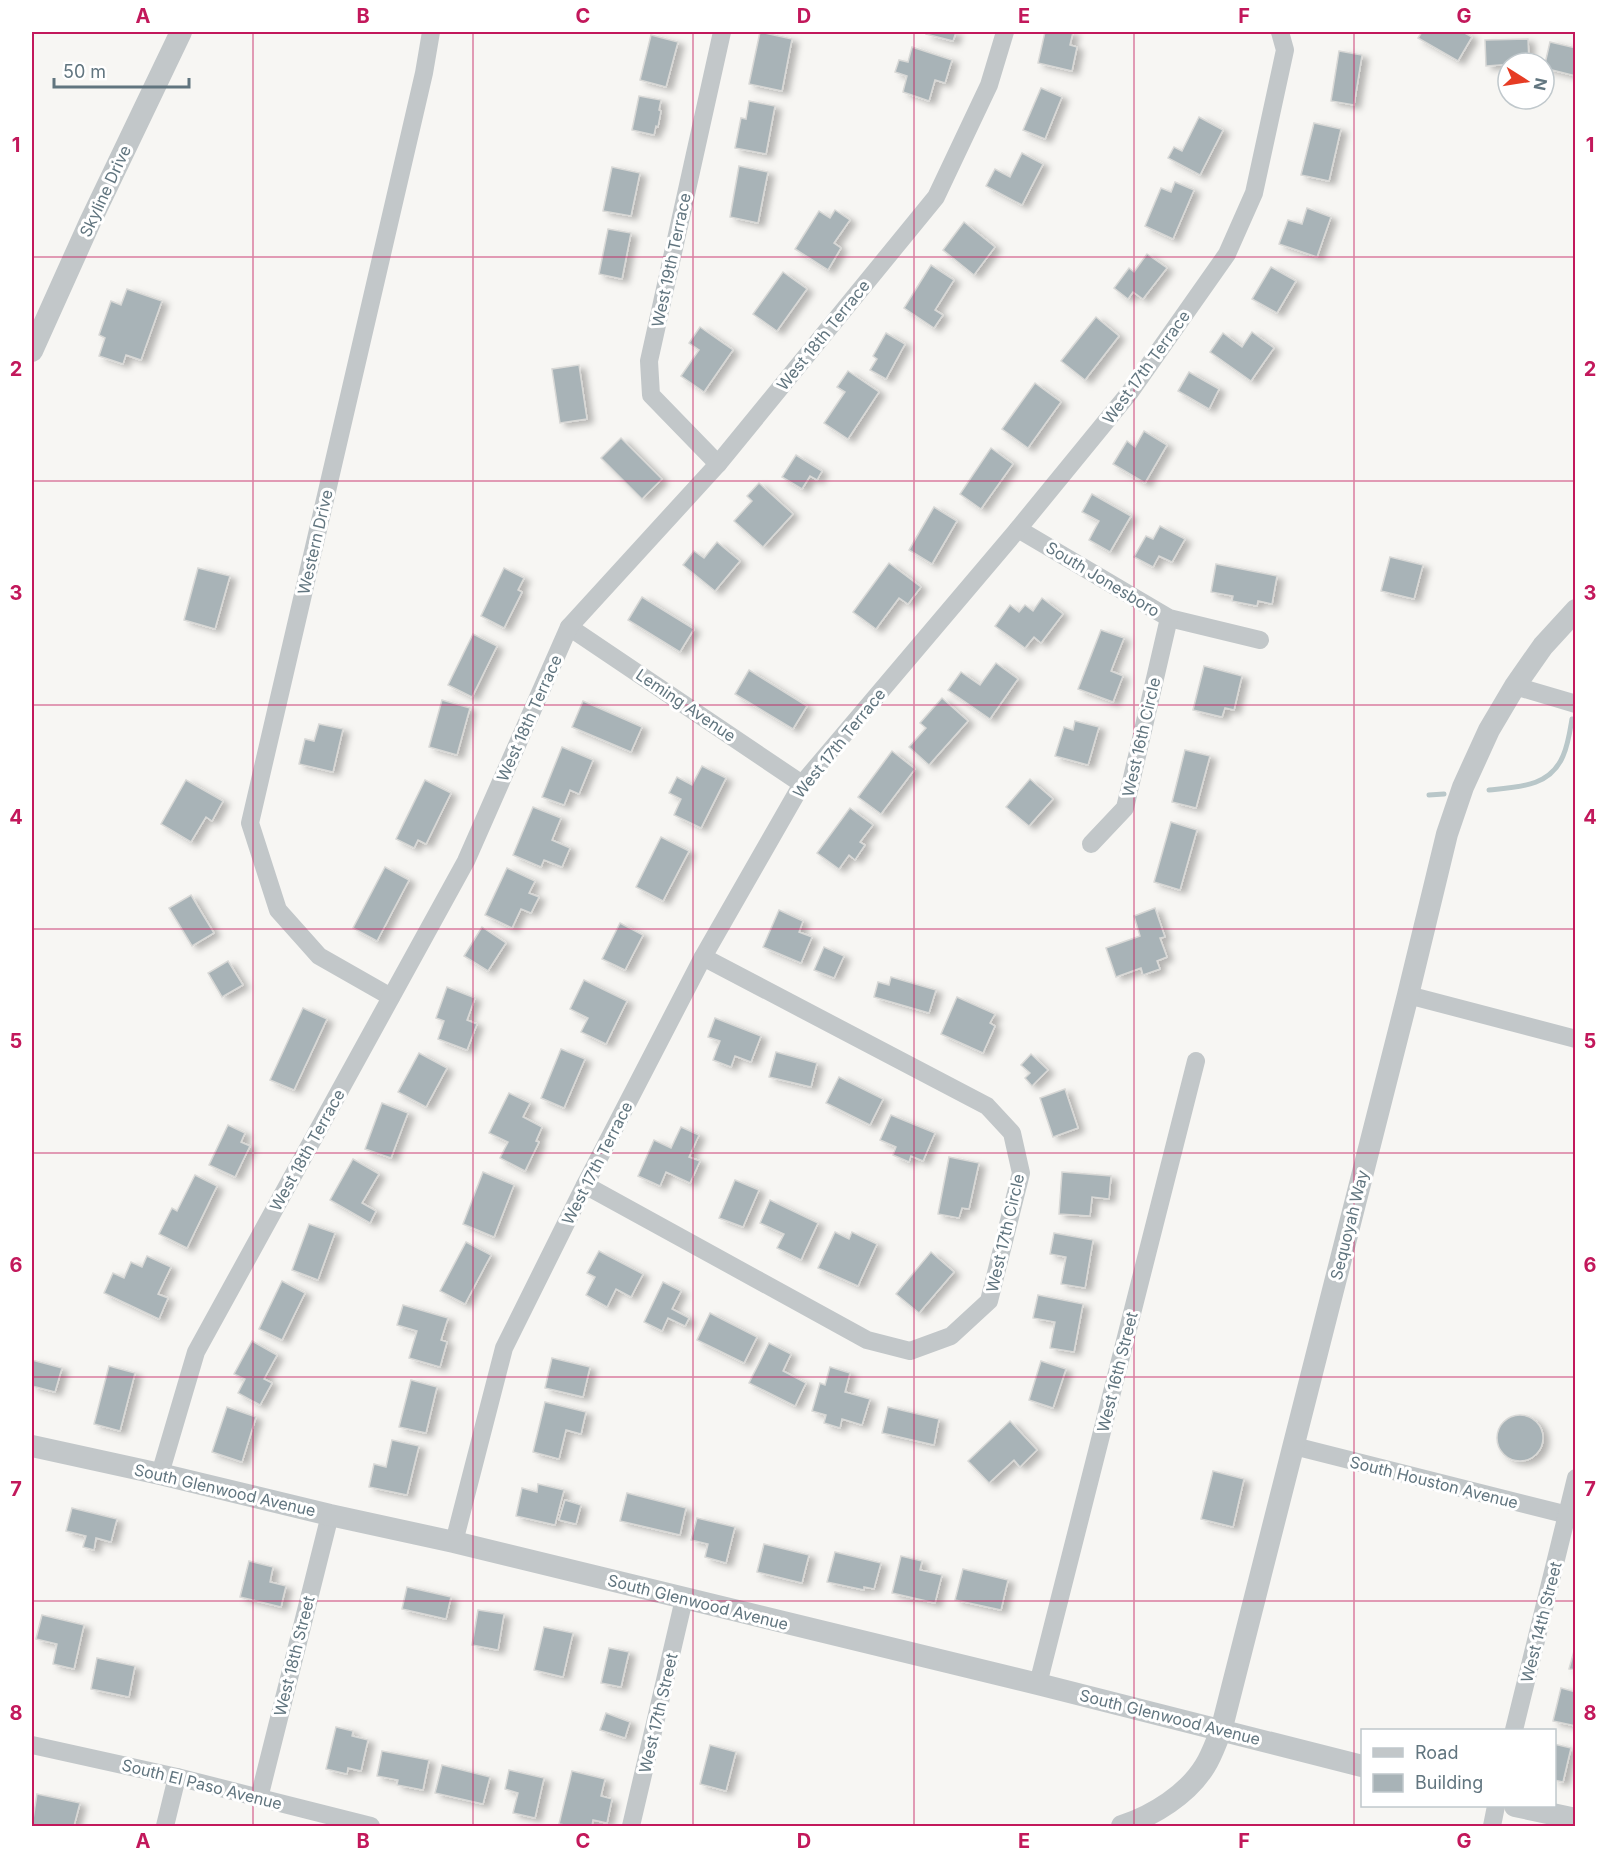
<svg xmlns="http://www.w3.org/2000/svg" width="1607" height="1858" viewBox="0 0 1607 1858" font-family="Inter,sans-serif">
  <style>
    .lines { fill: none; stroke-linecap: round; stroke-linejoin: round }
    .stream { stroke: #b9c7c9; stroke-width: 5 }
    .building { fill: #a8b3b7; stroke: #d8d8d6; stroke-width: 1.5; filter: url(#shadow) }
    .minor { stroke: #c2c7c9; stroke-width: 18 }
    .tertiary { stroke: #c2c7c9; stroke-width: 22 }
    .grid { fill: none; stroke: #c2185b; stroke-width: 1.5; stroke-opacity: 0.55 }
    .labels { text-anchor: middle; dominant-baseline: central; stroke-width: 6; stroke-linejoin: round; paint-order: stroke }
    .street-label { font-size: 16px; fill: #61757f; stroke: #fff }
    .neatline { fill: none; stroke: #c2185b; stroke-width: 2 }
    .grid-label { font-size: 20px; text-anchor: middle; font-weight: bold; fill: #c2185b }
  </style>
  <defs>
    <filter id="shadow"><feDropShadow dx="6" dy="3.5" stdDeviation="3" flood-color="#0004"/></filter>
  </defs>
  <rect width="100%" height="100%" fill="#f7f6f3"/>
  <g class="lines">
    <g class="stream">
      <path d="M1489 790C1518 787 1550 787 1563 756 1568 745 1570 731 1572 719"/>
      <path d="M1429 795 1444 794"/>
    </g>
  </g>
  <g class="building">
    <path d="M760 32 792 39 782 91 749 84Z"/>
    <path d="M927 32H956L953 41 926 34Z"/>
    <path d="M1045 32H1073L1070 45 1077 47 1072 71 1038 63Z"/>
    <path d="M1422 32H1463L1472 37 1458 61 1418 38Z"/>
    <path d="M651 35 678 42 666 87 640 80Z"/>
    <path d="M1528 39 1529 63 1486 66 1485 40Z"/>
    <path d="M1550 42 1576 48V76L1544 68Z"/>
    <path d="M912 47 952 60 945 83 935 80 929 101 903 92 907 76 895 72 899 60 908 62Z"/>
    <path d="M1339 51 1362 55 1354 105 1331 101Z"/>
    <path d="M1041 88 1062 97 1045 139 1023 130Z"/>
    <path d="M639 96 661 100 659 110 661 111 658 127 656 126 654 135 632 130Z"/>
    <path d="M749 101 775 106 766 154 735 148 741 118 746 119Z"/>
    <path d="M1199 117 1223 130 1200 175 1168 158 1174 147 1182 151Z"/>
    <path d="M1314 123 1341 129 1329 181 1301 175Z"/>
    <path d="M1022 153 1043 164 1022 205 986 186 995 169 1010 177Z"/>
    <path d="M739 166 768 172 758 223 730 217Z"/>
    <path d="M612 167 640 173 631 216 603 211Z"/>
    <path d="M1175 182 1194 190 1173 239 1145 226 1161 188 1171 192Z"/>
    <path d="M1307 208 1331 217 1317 257 1279 244 1288 220 1302 224Z"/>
    <path d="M835 210 850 220 834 243 841 248 828 270 795 249 819 211 830 218Z"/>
    <path d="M964 222 995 247 974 275 943 250Z"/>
    <path d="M608 229 631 233 622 279 599 274Z"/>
    <path d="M1147 254 1167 268 1143 299 1133 292 1128 299 1114 288 1129 268 1134 272Z"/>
    <path d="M931 265 954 280 935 310 943 315 934 328 904 308Z"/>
    <path d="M1271 267 1296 281 1277 313 1252 299Z"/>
    <path d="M783 272 807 289 777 331 753 314Z"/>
    <path d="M127 289 162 301 141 360 126 355 123 364 99 356 105 338 99 335 111 301 121 305Z"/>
    <path d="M1096 317 1119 336 1085 380 1061 361Z"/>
    <path d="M700 327 733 350 704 392 681 376 699 350 689 343Z"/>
    <path d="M1252 332 1274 348 1251 381 1210 352 1223 333 1242 347Z"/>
    <path d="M886 333 905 344 886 379 870 370 877 359 873 356Z"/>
    <path d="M579 365 587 419 560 423 552 369Z"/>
    <path d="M848 371 879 392 848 439 824 423 845 392 837 387Z"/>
    <path d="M1189 372 1219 389 1209 409 1178 391Z"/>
    <path d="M1035 383 1061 402 1028 448 1002 429Z"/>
    <path d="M1144 431 1167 445 1145 483 1113 464 1127 441 1135 447Z"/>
    <path d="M621 438 662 479 642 499 601 458Z"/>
    <path d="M991 448 1013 464 981 509 960 494Z"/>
    <path d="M796 455 822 471 817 480 810 476 802 489 782 477Z"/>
    <path d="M759 483 793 514 763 547 734 521 752 501 747 496Z"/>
    <path d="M1092 494 1131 516 1110 552 1089 540 1099 521 1082 512Z"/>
    <path d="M934 507 957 521 932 564 909 550Z"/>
    <path d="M1160 526 1185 539 1172 562 1159 556 1153 567 1134 557 1146 536 1153 539Z"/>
    <path d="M717 542 740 561 715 591 683 565 694 551 704 558Z"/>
    <path d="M1390 557 1423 565 1414 599 1381 591Z"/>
    <path d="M889 563 921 587 908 604 899 598 876 629 853 612Z"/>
    <path d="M1216 564 1277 576 1272 604 1258 601 1257 606 1232 601 1233 596 1211 592Z"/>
    <path d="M198 568 230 576 215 629 184 620Z"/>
    <path d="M504 568 524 578 518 590 522 592 504 628 481 616Z"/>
    <path d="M642 597 694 629 680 652 628 620Z"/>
    <path d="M1042 598 1063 614 1041 643 1034 637 1025 648 995 626 1010 605 1019 612 1025 605 1033 611Z"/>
    <path d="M1101 630 1124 638 1111 671 1123 676 1113 702 1078 689Z"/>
    <path d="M473 634 497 646 472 697 448 685Z"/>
    <path d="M996 663 1018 679 990 719 948 690 961 672 980 685Z"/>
    <path d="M1204 666 1242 676 1234 710 1225 708 1222 717 1193 710Z"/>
    <path d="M749 670 807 706 793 729 735 694Z"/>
    <path d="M942 698 968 721 929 765 909 747 926 728 920 723Z"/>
    <path d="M442 700 470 708 457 755 429 747Z"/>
    <path d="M583 701 642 727 631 752 572 727Z"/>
    <path d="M1075 721 1099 727 1088 765 1055 756 1064 727 1073 730Z"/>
    <path d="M319 724 343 729 333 772 299 764 305 739 314 741Z"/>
    <path d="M562 747 593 760 579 794 570 790 564 805 542 797Z"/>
    <path d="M1185 750 1210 756 1196 808 1172 802Z"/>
    <path d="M892 751 915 769 881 814 858 797Z"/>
    <path d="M702 766 726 778 701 828 674 815 681 799 669 793 677 777 692 785Z"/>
    <path d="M1030 779 1053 799 1029 826 1006 807Z"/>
    <path d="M186 780 223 801 212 821 206 817 191 842 161 824Z"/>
    <path d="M425 780 451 793 426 844 418 840 414 848 396 839Z"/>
    <path d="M533 807 561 818 552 840 570 848 562 867 544 860 541 867 513 855Z"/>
    <path d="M850 808 873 825 860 842 865 845 855 860 849 855 839 869 817 853Z"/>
    <path d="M1171 822 1197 830 1180 890 1154 882Z"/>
    <path d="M661 837 689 851 663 901 636 887Z"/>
    <path d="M385 867 409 880 377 941 353 928Z"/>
    <path d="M507 868 535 881 529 893 539 897 531 913 521 909 512 928 485 915Z"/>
    <path d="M191 895 214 933 192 946 169 908Z"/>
    <path d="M1155 908 1165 937 1160 938 1167 957 1157 961 1160 969 1143 975 1141 968 1116 977 1106 948 1140 936 1134 916Z"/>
    <path d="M779 910 803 921 799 932 812 937 801 963 763 947Z"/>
    <path d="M620 923 643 935 625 970 602 959Z"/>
    <path d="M482 927 506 943 488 971 464 956Z"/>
    <path d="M824 947 844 956 834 978 814 970Z"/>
    <path d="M228 961 243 985 222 997 208 973Z"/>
    <path d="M891 977 936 990 929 1013 874 997 878 982 889 985Z"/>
    <path d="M584 980 627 1001 606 1044 581 1032 588 1018 570 1009Z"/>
    <path d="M447 987 475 998 467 1020 477 1024 467 1050 438 1039 444 1021 436 1018Z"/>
    <path d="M957 997 995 1014 990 1023 995 1026 983 1053 941 1034Z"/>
    <path d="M303 1008 327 1019 294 1090 270 1080Z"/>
    <path d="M715 1018 761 1036 751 1062 735 1056 731 1067 713 1060 720 1041 708 1037Z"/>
    <path d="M561 1049 585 1059 564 1108 541 1098Z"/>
    <path d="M776 1052 817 1063 811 1087 769 1077Z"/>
    <path d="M419 1053 447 1068 426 1107 398 1092Z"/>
    <path d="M1031 1054 1048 1070 1032 1086 1025 1078 1030 1073 1021 1065Z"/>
    <path d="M839 1077 883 1099 870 1125 826 1103Z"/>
    <path d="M1065 1089 1078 1128 1053 1137 1040 1098Z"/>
    <path d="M509 1093 530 1103 523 1117 542 1127 536 1141 539 1142 525 1171 500 1158 508 1142 489 1133Z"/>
    <path d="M382 1103 408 1113 391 1158 365 1149Z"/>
    <path d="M891 1115 935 1133 923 1161 911 1156 909 1162 893 1155 896 1147 880 1140Z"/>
    <path d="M228 1125 245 1133 241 1142 250 1146 235 1177 209 1165Z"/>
    <path d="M681 1127 699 1135 689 1157 700 1161 690 1183 666 1172 660 1186 638 1176 654 1140 671 1148Z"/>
    <path d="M949 1157 979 1163 969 1209 962 1208 959 1218 938 1214Z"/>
    <path d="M353 1159 379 1174 362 1203 376 1211 370 1223 330 1200Z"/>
    <path d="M483 1172 514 1185 494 1237 463 1224Z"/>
    <path d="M1062 1172 1111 1176 1109 1199 1092 1197 1090 1216 1059 1214Z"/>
    <path d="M195 1175 217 1186 187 1248 159 1234 172 1208 177 1211Z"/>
    <path d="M735 1180 759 1190 743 1227 719 1218Z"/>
    <path d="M770 1200 818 1223 801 1260 777 1248 784 1234 760 1223Z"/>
    <path d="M309 1224 335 1233 318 1280 292 1270Z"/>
    <path d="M835 1232 849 1239 852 1232 877 1244 858 1286 818 1268Z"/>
    <path d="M1054 1233 1093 1240 1085 1288 1061 1284 1066 1257 1050 1254Z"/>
    <path d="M466 1242 491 1255 465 1304 440 1291Z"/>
    <path d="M599 1251 643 1274 631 1297 616 1289 607 1307 586 1295 595 1277 587 1273Z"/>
    <path d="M931 1252 954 1272 919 1313 896 1294Z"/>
    <path d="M147 1256 171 1267 158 1294 168 1298 159 1319 104 1293 113 1273 124 1278 131 1262 142 1267Z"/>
    <path d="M282 1281 305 1293 282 1340 259 1329Z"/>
    <path d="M663 1282 681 1291 672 1309 689 1318 685 1326 668 1318 662 1331 644 1322Z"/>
    <path d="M1038 1295 1083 1304 1074 1352 1050 1348 1055 1322 1033 1318Z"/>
    <path d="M403 1305 448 1318 441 1340 447 1342 440 1367 409 1358 417 1331 397 1325Z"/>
    <path d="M710 1313 757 1337 744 1363 697 1340Z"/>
    <path d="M252 1341 277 1355 264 1379 272 1383 260 1405 238 1393 245 1379 234 1374Z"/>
    <path d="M769 1343 791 1354 783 1371 806 1383 795 1406 749 1383Z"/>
    <path d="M552 1358 590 1367 583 1397 545 1388Z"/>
    <path d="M32 1360 62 1368 55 1392 32 1386Z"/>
    <path d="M1041 1361 1066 1369 1053 1408 1029 1400Z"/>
    <path d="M109 1366 135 1373 120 1431 94 1424Z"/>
    <path d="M830 1367 850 1373 845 1392 870 1399 862 1425 842 1419 840 1428 824 1423 826 1415 812 1411 820 1383 825 1385Z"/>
    <path d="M411 1380 437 1387 426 1433 399 1427Z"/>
    <path d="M545 1402 586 1412 581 1434 566 1430 559 1459 533 1452Z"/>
    <path d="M227 1407 256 1417 242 1462 212 1452Z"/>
    <path d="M888 1407 939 1419 934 1445 882 1433Z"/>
    <circle cx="1520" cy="1438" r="23"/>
    <path d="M1010 1421 1037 1450 1020 1467 1014 1460 989 1483 968 1461Z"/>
    <path d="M392 1440 419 1446 407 1495 369 1487 374 1464 386 1467Z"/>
    <path d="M1213 1471 1244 1479 1233 1527 1201 1519Z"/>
    <path d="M538 1484 564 1490 555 1525 516 1516 522 1488 537 1492Z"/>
    <path d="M627 1493 686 1508 680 1535 620 1521Z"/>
    <path d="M565 1500 581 1505 576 1524 559 1520Z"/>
    <path d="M72 1508 117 1519 111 1542 96 1538 94 1550 83 1547 86 1536 66 1531Z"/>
    <path d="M697 1518 735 1527 726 1563 705 1557 708 1544 691 1540Z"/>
    <path d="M764 1544 809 1555 802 1583 757 1572Z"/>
    <path d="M835 1552 881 1563 874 1589 864 1587V1590L827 1582Z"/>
    <path d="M901 1556 922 1561 920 1570 942 1575 935 1603 892 1593Z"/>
    <path d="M249 1561 273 1567 270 1582 286 1586 281 1607 240 1597Z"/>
    <path d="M963 1569 1008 1580 1001 1610 955 1600Z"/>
    <path d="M407 1587 451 1597 446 1619 402 1609Z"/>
    <path d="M478 1610 504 1614 498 1650 472 1645Z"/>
    <path d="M42 1615 84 1625 74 1669 53 1664 57 1644 36 1639Z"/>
    <path d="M544 1627 573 1633 563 1677 534 1670Z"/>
    <path d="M1576 1644V1670L1569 1669Z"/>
    <path d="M609 1648 629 1652 621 1687 601 1683Z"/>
    <path d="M97 1658 135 1666 129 1697 91 1689Z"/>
    <path d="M1561 1688 1576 1692V1726L1553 1721Z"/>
    <path d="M606 1713 630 1722 625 1738 600 1730Z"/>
    <path d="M336 1727 353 1731 352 1736 368 1740 361 1771 348 1768 347 1774 326 1769Z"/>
    <path d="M1554 1744 1571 1748 1563 1782 1554 1780Z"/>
    <path d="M710 1745 736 1752 726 1791 700 1784Z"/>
    <path d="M382 1751 429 1760 423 1790 397 1785 398 1780 377 1776Z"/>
    <path d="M442 1765 490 1777 483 1804 435 1793Z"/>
    <path d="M509 1770 544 1778 535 1818 513 1813 518 1793 505 1789Z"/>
    <path d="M572 1771 605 1779 601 1796 612 1799 607 1823 593 1820 592 1826H571L559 1824Z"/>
    <path d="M37 1794 80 1803 74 1826H32Z"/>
  </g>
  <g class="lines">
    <g class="minor">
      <path d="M718 464 651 395 649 361 722 32"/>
      <path d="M1018 529 1169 618 1260 640"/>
      <path d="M569 627 802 784"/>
      <path d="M1515 686 1576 704"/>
      <path d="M1091 844 1125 808 1169 618"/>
      <path d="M1408 995 1576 1039"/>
      <path d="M391 997 319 956 278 910 250 823 424 73 431 32"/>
      <path d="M585 1185 867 1340 910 1351 951 1336 989 1301 1021 1173 1012 1133 987 1106 703 957"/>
      <path d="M1294 1446 1576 1517"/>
      <path d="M160 1474 196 1352 466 861 569 627 718 464 936 197 989 85 1005 32"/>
      <path d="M454 1542 504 1348 585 1185 703 957 802 784 1018 529 1130 392 1227 254 1254 193 1285 50 1280 32"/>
      <path d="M1038 1684 1196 1061"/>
      <path d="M1514 1730 1576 1478"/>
      <path d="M32 1745 177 1777 371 1826"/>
      <path d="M259 1798 330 1515"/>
      <path d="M165 1826 177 1777"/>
      <path d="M631 1826 684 1599"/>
      <path d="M1492 1826 1496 1806"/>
    </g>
    <g class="tertiary">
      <path d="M32 351 90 222 181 32"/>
      <path d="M32 1446 160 1474 330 1515 454 1542 1038 1684 1362 1766"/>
      <path d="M1515 1806 1576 1819"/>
      <path d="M1122 1826C1153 1816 1188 1794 1205 1766 1212 1755 1216 1742 1221 1731L1408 995 1447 834 1463 787 1489 730 1515 686 1543 646 1576 610"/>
    </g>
  </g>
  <path class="grid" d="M253 32V1826M473 32V1826M693 32V1826M914 32V1826M1134 32V1826M1354 32V1826M32 257H1576M32 481H1576M32 705H1576M32 929H1576M32 1153H1576M32 1377H1576M32 1601H1576"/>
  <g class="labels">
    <g class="street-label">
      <text transform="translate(105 191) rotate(-65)">Skyline Drive</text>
      <text transform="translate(671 260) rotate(-78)">West 19th Terrace</text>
      <text transform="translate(823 335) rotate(-51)">West 18th Terrace</text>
      <text transform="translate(1146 367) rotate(-54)">West 17th Terrace</text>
      <text transform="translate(315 542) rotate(-77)">Western Drive</text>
      <text transform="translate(1103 579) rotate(31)">South Jonesboro</text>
      <text transform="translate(686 705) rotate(34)">Leming Avenue</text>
      <text transform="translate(529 718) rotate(-66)">West 18th Terrace</text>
      <text transform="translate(1141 737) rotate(-77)">West 16th Circle</text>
      <text transform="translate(839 743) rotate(-51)">West 17th Terrace</text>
      <text transform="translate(307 1150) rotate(-61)">West 18th Terrace</text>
      <text transform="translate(597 1163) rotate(-63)">West 17th Terrace</text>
      <text transform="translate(1349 1225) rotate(-76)">Sequoyah Way</text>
      <text transform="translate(1005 1233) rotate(-77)">West 17th Circle</text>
      <text transform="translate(1117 1372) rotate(-76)">West 16th Street</text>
      <text transform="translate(1434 1482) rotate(14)">South Houston Avenue</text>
      <text transform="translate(225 1490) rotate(13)">South Glenwood Avenue</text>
      <text transform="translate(698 1602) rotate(14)">South Glenwood Avenue</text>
      <text transform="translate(1541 1622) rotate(-76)">West 14th Street</text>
      <text transform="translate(294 1656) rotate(-76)">West 18th Street</text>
      <text transform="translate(658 1713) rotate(-77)">West 17th Street</text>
      <text transform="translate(1170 1717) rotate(14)">South Glenwood Avenue</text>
      <text transform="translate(202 1784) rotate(14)">South El Paso Avenue</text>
    </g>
  </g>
  <rect width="1607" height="1858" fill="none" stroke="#ffffff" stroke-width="66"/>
  <rect x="1361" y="1729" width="195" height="78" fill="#ffffff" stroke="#c0c8cc" stroke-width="1.5"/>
  <rect x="1373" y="1748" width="30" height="9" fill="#c2c7c9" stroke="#c0c8cc" stroke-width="1.5"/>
  <text x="1415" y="1759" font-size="18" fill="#61757f">Road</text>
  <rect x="1373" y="1774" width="30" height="18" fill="#a8b3b7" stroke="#c0c8cc" stroke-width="1.5"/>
  <text x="1415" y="1789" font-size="18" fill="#61757f">Building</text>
  <g transform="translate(1526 81) rotate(102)"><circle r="28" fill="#ffffff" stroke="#c0c8cc" stroke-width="1.5"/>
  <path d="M0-4.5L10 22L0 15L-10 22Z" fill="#e63c24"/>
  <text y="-9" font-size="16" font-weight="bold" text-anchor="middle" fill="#61757f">N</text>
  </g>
  <path d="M54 78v9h135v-9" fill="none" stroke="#61757f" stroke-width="3"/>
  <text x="63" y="78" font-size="18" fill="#61757f" stroke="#ffffff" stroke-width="4.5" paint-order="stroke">50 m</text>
  <rect x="33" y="33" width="1541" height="1792" class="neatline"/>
  <g class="grid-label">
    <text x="143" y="23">A</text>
    <text x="363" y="23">B</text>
    <text x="583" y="23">C</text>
    <text x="804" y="23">D</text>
    <text x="1024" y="23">E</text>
    <text x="1244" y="23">F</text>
    <text x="1464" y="23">G</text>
    <text x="16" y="152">1</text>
    <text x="1590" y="152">1</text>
    <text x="16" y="376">2</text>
    <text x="1590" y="376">2</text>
    <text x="16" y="600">3</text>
    <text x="1590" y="600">3</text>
    <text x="16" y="824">4</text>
    <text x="1590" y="824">4</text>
    <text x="16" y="1048">5</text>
    <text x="1590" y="1048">5</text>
    <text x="16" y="1272">6</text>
    <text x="1590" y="1272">6</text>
    <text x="16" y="1496">7</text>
    <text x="1590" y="1496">7</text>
    <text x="16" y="1720">8</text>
    <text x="1590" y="1720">8</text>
    <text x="143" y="1848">A</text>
    <text x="363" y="1848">B</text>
    <text x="583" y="1848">C</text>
    <text x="804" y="1848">D</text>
    <text x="1024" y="1848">E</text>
    <text x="1244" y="1848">F</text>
    <text x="1464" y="1848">G</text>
  </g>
</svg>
